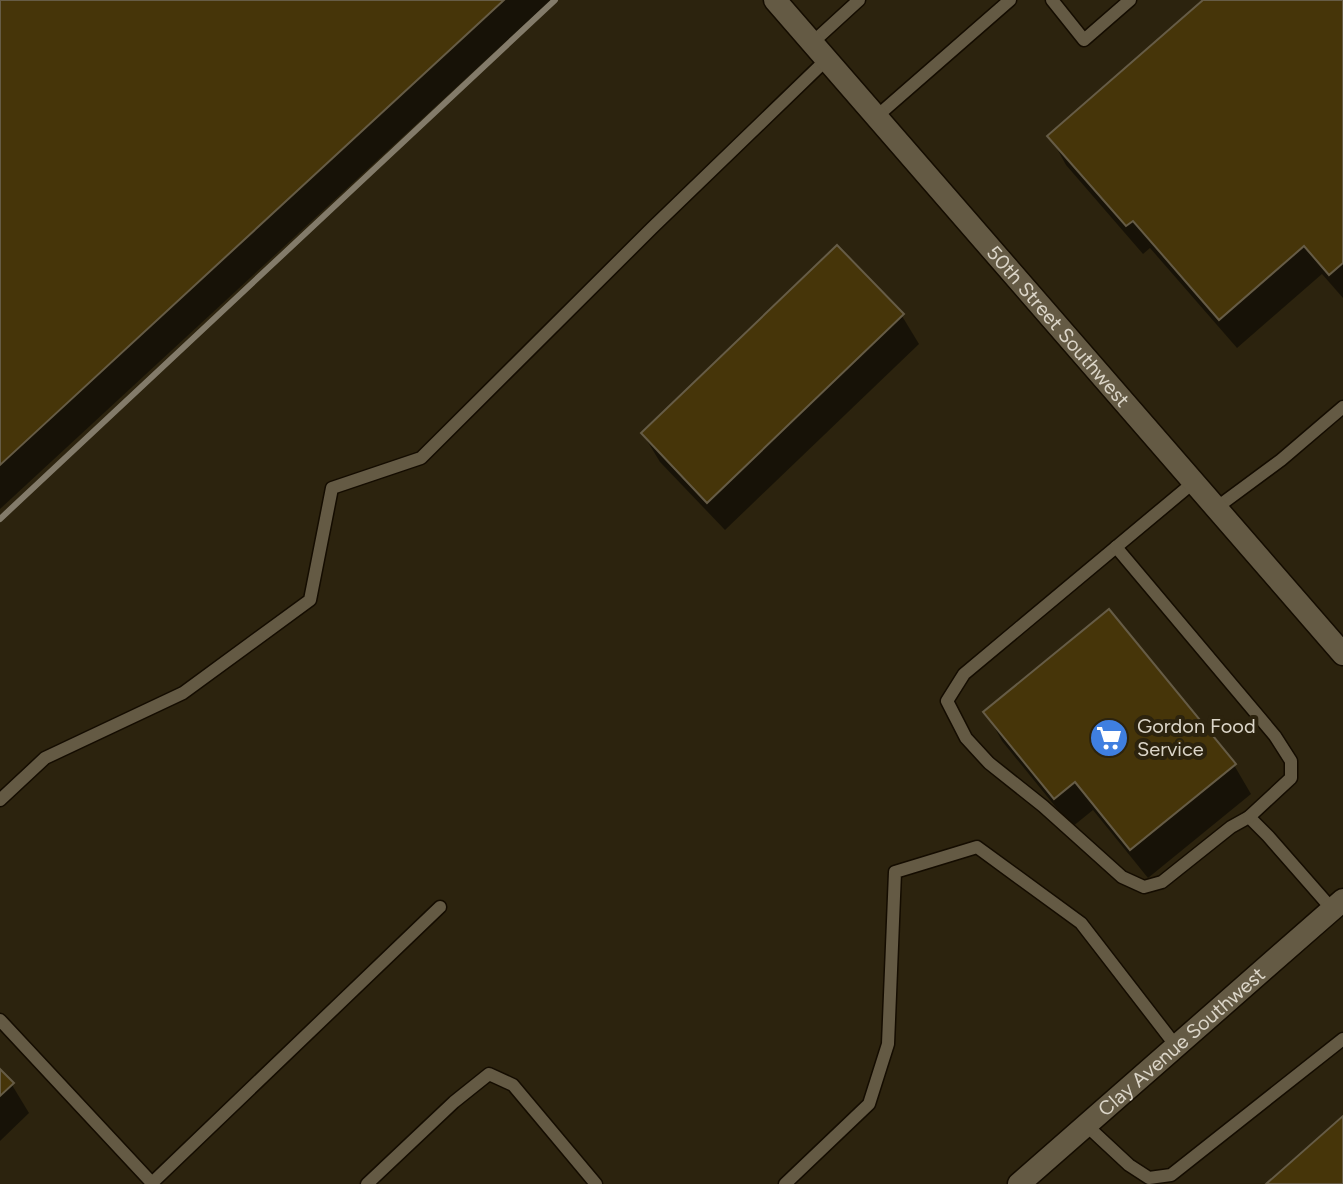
<svg xmlns="http://www.w3.org/2000/svg" width="1343" height="1184" viewBox="0 0 1343 1184" font-family="Figtree,sans-serif">
  <style>
    .shadow { fill: #0007 }
    .building { fill: #463509; stroke: #665c46; stroke-width: 2 }
    .lines { fill: none; stroke-linecap: round; stroke-linejoin: round }
    .service-casing { stroke: #140c00; stroke-width: 15 }
    .tertiary-casing { stroke: #140c00; stroke-width: 25 }
    .service { stroke: #645a44; stroke-width: 12 }
    .tertiary { stroke: #645a44; stroke-width: 22 }
    .rail { stroke: #837b6a; stroke-width: 6 }
    .labels { text-anchor: middle; dominant-baseline: central; stroke-width: 8; stroke-linejoin: round; paint-order: stroke }
    .street-label { font-size: 20px; fill: #dbd5c8; stroke: #2c230e }
    .poi-label { font-size: 20px; fill: #dbd5c8; stroke: #2c230e; text-anchor: start }
  </style>
  <rect width="100%" height="100%" fill="#2c230e"/>
  <g class="shadow">
    <path d="M0 0H551L0 509Z"/>
    <path d="M1206 0H1343V298L1322 274 1237 348 1150 248 1143 254 1066 165 1050 136Z"/>
    <path d="M902 316 919 344 725 530 660 462 643 434Z"/>
    <path d="M986 712 1234 765 1251 794 1148 878 1093 810 1072 827 1002 741Z"/>
    <path d="M0 1072 12 1085 29 1113 0 1141Z"/>
  </g>
  <g class="building">
    <path d="M0 0H504L0 465Z"/>
    <path d="M1203 0H1343V263L1329 275 1304 246 1219 320 1133 221 1126 226 1047 136Z"/>
    <path d="M837 245 904 314 707 503 641 433Z"/>
    <path d="M1109 609 1236 764 1130 850 1075 782 1054 799 983 712Z"/>
    <path d="M0 1069 14 1083 0 1096Z"/>
    <path d="M1343 1116V1184H1266Z"/>
  </g>
  <g class="lines">
    <defs>
      <g id="service">
        <path d="M1052 0 1084 40 1130 0"/>
        <path d="M812 43 859 0"/>
        <path d="M876 117 1010 0"/>
        <path d="M1194 482 964 674 947 701 966 738 989 763 1043 806 1122 877 1144 887 1162 882 1231 827 1249 817 1268 836 1332 909"/>
        <path d="M1216 508 1281 460 1343 407"/>
        <path d="M1116 547 1275 736 1291 761V778L1249 817"/>
        <path d="M0 800 45 758 183 693 310 600 332 488 421 458 652 228 826 60"/>
        <path d="M0 1020 153 1184"/>
        <path d="M1086 1125 1129 1165 1149 1178 1171 1175 1343 1039"/>
        <path d="M152 1183 440 907"/>
        <path d="M367 1184 454 1102 489 1074 513 1085 596 1184"/>
        <path d="M785 1184 869 1104 888 1044 895 872 977 847 1081 923 1176 1046"/>
      </g>
      <g id="tertiary">
        <path id="s1" d="M775 0 1343 654"/>
        <path id="s2" d="M1019 1184 1343 900"/>
      </g>
    </defs>
    <use href="#service" class="service-casing"/>
    <use href="#tertiary" class="tertiary-casing"/>
    <use href="#service" class="service"/>
    <use href="#tertiary" class="tertiary"/>
    <path class="rail" d="M0 519 555 0"/>
  </g>
  <defs>
    <symbol id="supermarket-disc" viewBox="-11 -11 22 22"><circle r="9.5" fill="#3f7fe0" stroke="#2c230e"/><path d="M-6-5.5h2.5l.6 2H6L4.5 2H-2.5L-4.4-4H-6ZM-1.5 3.2a1.3 1.3 0 1 0 .1 0ZM3 3.2a1.3 1.3 0 1 0 .1 0Z" fill="#fff"/></symbol>
  </defs>
  <g fill-rule="evenodd">
    <use href="#supermarket-disc" x="1087" y="716" width="44" height="44"/>
  </g>
  <g class="labels">
    <g class="street-label">
      <text stroke="none"><textPath href="#s1" startOffset="432">50th Street Southwest</textPath></text>
      <text stroke="none"><textPath href="#s2" startOffset="216">Clay Avenue Southwest</textPath></text>
    </g>
    <g class="poi-label">
      <text x="1137" y="726">Gordon Food<tspan x="1137" dy="23">Service</tspan></text>
    </g>
  </g>
</svg>
